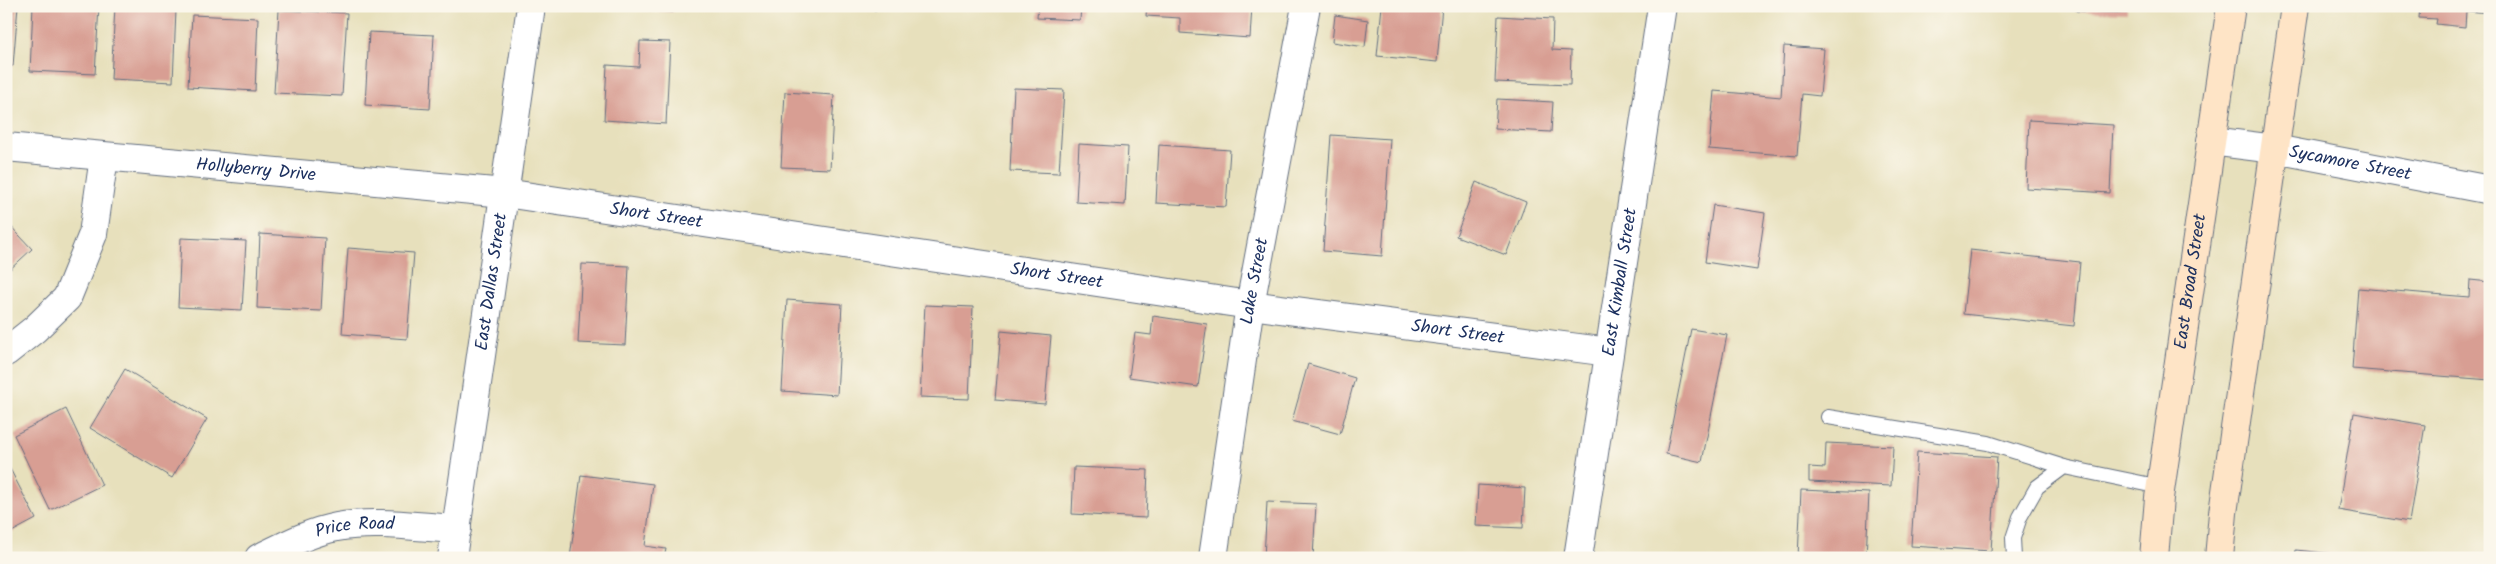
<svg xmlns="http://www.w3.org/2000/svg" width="2496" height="564" viewBox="0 0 2496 564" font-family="Kalam,sans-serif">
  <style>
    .building { fill: #d89e93 }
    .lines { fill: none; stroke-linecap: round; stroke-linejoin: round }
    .lane-casing { stroke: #626d7f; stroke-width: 16 }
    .street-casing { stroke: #626d7f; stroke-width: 30 }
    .secondary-casing { stroke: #626d7f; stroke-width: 30 }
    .lane { stroke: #fff; stroke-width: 14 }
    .street { stroke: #fff; stroke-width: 28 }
    .secondary { stroke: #fee4c6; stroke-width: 28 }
    .labels { text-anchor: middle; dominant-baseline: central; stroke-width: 5; stroke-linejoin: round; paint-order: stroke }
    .street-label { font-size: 18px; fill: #1b2f5e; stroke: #fbf7ec }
  </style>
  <rect width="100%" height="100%" fill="#fbf7ec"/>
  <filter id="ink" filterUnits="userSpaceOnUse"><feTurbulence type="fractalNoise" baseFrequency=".02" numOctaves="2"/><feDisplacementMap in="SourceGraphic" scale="10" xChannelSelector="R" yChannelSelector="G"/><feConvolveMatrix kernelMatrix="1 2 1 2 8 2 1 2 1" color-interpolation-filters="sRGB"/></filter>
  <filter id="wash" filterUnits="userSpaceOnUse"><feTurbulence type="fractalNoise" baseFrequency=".0096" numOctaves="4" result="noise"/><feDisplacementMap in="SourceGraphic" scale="20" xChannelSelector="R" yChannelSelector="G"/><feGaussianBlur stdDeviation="1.12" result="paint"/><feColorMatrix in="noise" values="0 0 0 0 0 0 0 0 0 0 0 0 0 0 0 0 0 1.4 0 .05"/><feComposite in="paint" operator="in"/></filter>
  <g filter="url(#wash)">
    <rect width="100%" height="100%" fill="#e7e0bc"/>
    <g id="blocks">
      <g class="building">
        <path d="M6 6H18L13 66H6Z"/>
        <path d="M33 6H99L95 74 30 71Z"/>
        <path d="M606 6H673V12L606 8Z"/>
        <path d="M860 6H876L875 11Z"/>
        <path d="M1038 6H1081L1080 20 1037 18Z"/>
        <path d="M1147 6H1252L1250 38 1180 33V18L1146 16Z"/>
        <path d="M1382 6H1442L1437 62 1377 56Z"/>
        <path d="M2076 6H2127V13L2076 11Z"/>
        <path d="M2420 6H2490V13L2466 11 2465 27 2436 24 2437 19 2419 18Z"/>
        <path d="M115 7 176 10 173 82 111 79Z"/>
        <path d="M279 10 347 13 342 96 274 93Z"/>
        <path d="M192 15 258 18 255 91 188 87Z"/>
        <path d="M1335 15 1368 20 1365 47 1332 42Z"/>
        <path d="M1498 16 1553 19 1552 50 1571 51 1570 85 1495 82Z"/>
        <path d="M369 32 434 35 430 109 365 105Z"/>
        <path d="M640 41 670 42 666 124 604 120 607 65 639 67Z"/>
        <path d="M1784 46 1824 49 1820 96 1802 94 1797 156 1709 149 1714 91 1781 97Z"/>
        <path d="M1014 88 1064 90 1059 173 1010 171Z"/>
        <path d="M785 92 834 95 830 169 781 167Z"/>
        <path d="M1497 99 1553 102 1551 132 1495 129Z"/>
        <path d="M2029 120 2113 125 2110 193 2026 188Z"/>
        <path d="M1331 135 1390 139 1382 256 1323 251Z"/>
        <path d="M1079 144 1128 147 1125 205 1076 202Z"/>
        <path d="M1159 145 1230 150 1226 207 1156 203Z"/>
        <path d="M1476 182 1526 202 1506 255 1456 236Z"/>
        <path d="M1713 205 1765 213 1757 270 1705 262Z"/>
        <path d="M6 221 32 249 6 273Z"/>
        <path d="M260 234 325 238 321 311 257 308Z"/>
        <path d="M181 238 246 241 242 310 178 307Z"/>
        <path d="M348 248 414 253 407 339 342 334Z"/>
        <path d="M1970 250 2080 262 2074 326 1963 314Z"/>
        <path d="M582 264 629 266 625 345 578 343Z"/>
        <path d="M2470 280 2490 282V380L2352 369 2358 288 2469 297Z"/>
        <path d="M787 300 842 304 837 395 782 391Z"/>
        <path d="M925 305 973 307 969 399 920 397Z"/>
        <path d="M1153 316 1207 324 1198 387 1129 377 1135 333 1151 335Z"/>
        <path d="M1691 329 1727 335 1702 462 1666 454Z"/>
        <path d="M1001 331 1051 336 1045 404 995 400Z"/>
        <path d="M1308 364 1355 378 1340 434 1292 421Z"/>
        <path d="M125 369 207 419 172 478 90 428Z"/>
        <path d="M66 409 102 485 50 510 14 435Z"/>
        <path d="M2354 413 2425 425 2409 522 2338 510Z"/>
        <path d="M1826 443 1893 446 1891 486 1809 482V467L1825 468Z"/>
        <path d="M1917 452 1997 457 1991 551 1911 546Z"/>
        <path d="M6 461 36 519 6 535Z"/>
        <path d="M1074 467 1148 470 1146 518 1072 514Z"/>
        <path d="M581 475 653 484 645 546 666 549 664 558H570Z"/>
        <path d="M1478 485 1525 488 1523 528 1476 526Z"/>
        <path d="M1801 490 1869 493 1866 558H1798Z"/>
        <path d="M1267 502 1316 504 1313 558H1264Z"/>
        <path d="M2296 550 2353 556 2352 558H2295Z"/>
      </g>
    </g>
  </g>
  <g filter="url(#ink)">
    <use href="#blocks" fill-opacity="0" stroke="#626d7f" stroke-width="1"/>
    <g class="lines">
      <defs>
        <g id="lane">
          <path d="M1828 417 1988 443 2064 467"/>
          <path d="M2014 558 2013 538 2020 517 2037 487 2064 467 2161 487"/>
        </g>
        <g id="street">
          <path id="s1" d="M2211 141 2275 149 2490 190"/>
          <path id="s2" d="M6 147 505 193 1250 305 1609 352"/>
          <path d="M6 352 35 329 67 298 93 234 104 157"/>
          <path id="s3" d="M259 558C284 546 310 532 337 527 375 520 418 527 457 529"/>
          <path id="s4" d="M452 558 531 6"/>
          <path id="s5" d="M1213 558 1250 305 1306 6"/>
          <path id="s6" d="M1578 558 1662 6"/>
        </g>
        <g id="secondary">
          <path id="s7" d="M2154 558 2159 498 2231 6"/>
          <path d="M2219 558 2223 513 2295 6"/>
        </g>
      </defs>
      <use href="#lane" class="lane-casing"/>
      <use href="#street" class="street-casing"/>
      <use href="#secondary" class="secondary-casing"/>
      <use href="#lane" class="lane"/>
      <use href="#street" class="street"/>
      <use href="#secondary" class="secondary"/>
    </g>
  </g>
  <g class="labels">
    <g class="street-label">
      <text stroke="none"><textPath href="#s1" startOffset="141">Sycamore Street</textPath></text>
      <text stroke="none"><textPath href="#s2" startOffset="251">Hollyberry Drive</textPath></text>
      <text stroke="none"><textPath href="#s2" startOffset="654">Short Street</textPath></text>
      <text stroke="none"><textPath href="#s2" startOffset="1059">Short Street</textPath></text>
      <text stroke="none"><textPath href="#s5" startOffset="280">Lake Street</textPath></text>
      <text stroke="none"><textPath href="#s4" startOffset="279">East Dallas Street</textPath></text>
      <text stroke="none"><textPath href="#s6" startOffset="279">East Kimball Street</textPath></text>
      <text stroke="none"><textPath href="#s7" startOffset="279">East Broad Street</textPath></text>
      <text stroke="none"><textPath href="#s2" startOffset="1464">Short Street</textPath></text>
      <text stroke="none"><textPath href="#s3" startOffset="102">Price Road</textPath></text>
    </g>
  </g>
  <rect width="2496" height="564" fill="none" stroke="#fbf7ec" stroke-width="25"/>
</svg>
